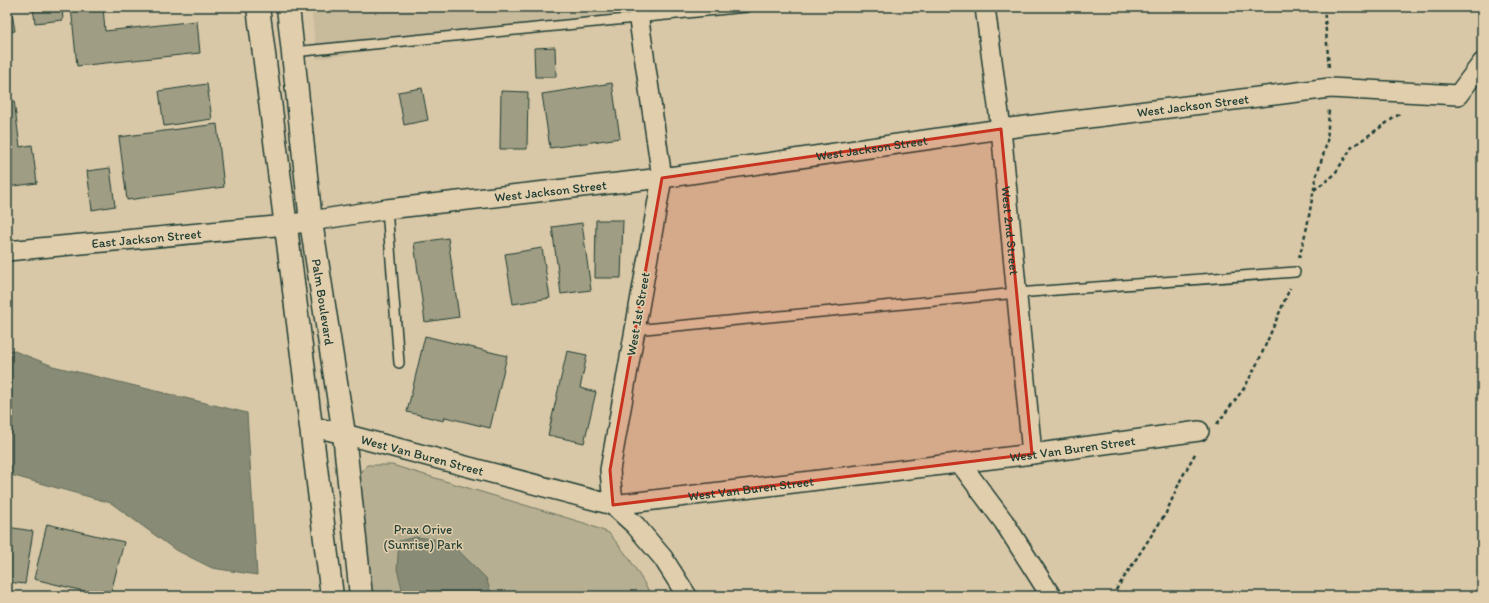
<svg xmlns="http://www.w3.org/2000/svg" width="1489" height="603" viewBox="0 0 1489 603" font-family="Itim,sans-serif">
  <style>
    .built { fill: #c8bb9c }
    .green { fill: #b7af92; stroke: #6b7663 }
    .water { fill: #888b75; stroke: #5e6c5b }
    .building { fill: #9f9d83; stroke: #1f3d34 }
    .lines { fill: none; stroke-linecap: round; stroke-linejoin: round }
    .lane-casing { stroke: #1f3d34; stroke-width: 12 }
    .street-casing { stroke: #1f3d34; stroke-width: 22 }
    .secondary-casing { stroke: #1f3d34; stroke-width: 25 }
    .path { stroke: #1f3d34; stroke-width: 2.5; stroke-dasharray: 4 3; stroke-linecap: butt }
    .lane { stroke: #e1ceac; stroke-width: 9 }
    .street { stroke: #e1ceac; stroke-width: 19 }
    .secondary { stroke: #e1ceac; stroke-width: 22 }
    .marked { fill: #c8321e; fill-opacity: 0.2; stroke: #c8321e; stroke-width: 3; stroke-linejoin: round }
    .labels { text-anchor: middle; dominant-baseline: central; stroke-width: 3; stroke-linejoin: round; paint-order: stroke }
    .street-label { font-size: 13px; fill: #1f3d34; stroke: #e1ceac }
    .park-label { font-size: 13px; fill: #274339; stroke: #e1ceac }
  </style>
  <rect width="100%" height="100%" fill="#d9c8a7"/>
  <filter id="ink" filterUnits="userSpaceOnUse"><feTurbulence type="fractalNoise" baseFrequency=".025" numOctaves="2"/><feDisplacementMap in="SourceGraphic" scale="8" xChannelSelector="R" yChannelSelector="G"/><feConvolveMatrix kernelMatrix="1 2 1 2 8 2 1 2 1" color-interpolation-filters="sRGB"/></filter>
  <g filter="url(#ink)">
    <path class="built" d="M311 7H624V12L317 59Z"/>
    <path class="green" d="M367 465H392L584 523 609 533 629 558 652 596H372L355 481Z"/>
    <g class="water">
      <path d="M1482 298V379L1479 358Z"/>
      <path d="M7 348 53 366 247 413 257 575 212 568 174 549 111 503 7 474Z"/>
      <path d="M416 537 434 539 456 548 486 578 492 596H404L397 569 399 541Z"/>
    </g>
    <g class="building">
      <path d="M7 7H11L15 31 7 32Z"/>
      <path d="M33 7H62L63 20 35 23Z"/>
      <path d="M71 7H103L105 31 197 21 200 53 77 66Z"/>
      <path d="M555 47 556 77H535L534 48Z"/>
      <path d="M612 83 620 138 550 148 542 94Z"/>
      <path d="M207 84 212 119 164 126 159 91Z"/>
      <path d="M422 88 428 120 404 125 398 92Z"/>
      <path d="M501 91 528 92 527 149H500Z"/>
      <path d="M14 100 20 147 32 145 37 183 7 187V101Z"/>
      <path d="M217 124 224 187 127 200 119 137Z"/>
      <path d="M110 168 115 206 92 210 87 171Z"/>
      <path d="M596 220H623L621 278H595Z"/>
      <path d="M582 223 591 290 561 294 552 227Z"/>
      <path d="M448 238 459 317 425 322 414 243Z"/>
      <path d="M542 248 550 298 513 304 505 254Z"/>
      <path d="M425 336 507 356 490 428 445 417 444 421 407 412Z"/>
      <path d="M567 351 587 355 580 388 596 392 584 443 548 435Z"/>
      <path d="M47 524 124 542 110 596H104L34 579Z"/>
      <path d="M7 527 33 531 25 584 7 582Z"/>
    </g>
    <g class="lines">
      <defs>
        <g id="lane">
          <path d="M293 52 747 7"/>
          <path d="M387 209 399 363"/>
          <path d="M635 330 1017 293 1295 272"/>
        </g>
        <g id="street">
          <path d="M637 7 662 178 610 470 613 505 635 525 663 558 687 596"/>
          <path id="s1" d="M985 7 1001 129 1032 454"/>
          <path id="s2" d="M7 251 286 225 387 209 662 178 1001 129 1330 88 1458 95 1482 63"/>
          <path id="s3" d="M310 426 344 434 613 505 1032 454 1199 431"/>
          <path d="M960 463 1004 522 1051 596"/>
        </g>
        <g id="secondary">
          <path d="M258 7C284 203 307 400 332 596"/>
          <path id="s4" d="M288 7 311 222 344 434 361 596"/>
        </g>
      </defs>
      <use href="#lane" class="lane-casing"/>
      <use href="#street" class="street-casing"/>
      <use href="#secondary" class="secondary-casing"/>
      <g class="path">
        <path d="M1324 7 1329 68"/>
        <path d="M1314 190 1334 175 1352 147 1401 113"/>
        <path d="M1299 258 1307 227 1316 177 1327 143 1329 109"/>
        <path d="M1217 424 1245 387 1260 358 1290 288"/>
        <path d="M1112 596 1166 513 1181 479 1196 452"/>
      </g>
      <use href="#lane" class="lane"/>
      <use href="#street" class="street"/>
      <use href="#secondary" class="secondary"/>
    </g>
  </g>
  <path class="marked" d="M1001 129 1032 454 613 505 610 470 662 178Z"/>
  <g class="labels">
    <g class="street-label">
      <text stroke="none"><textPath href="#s2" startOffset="1195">West Jackson Street</textPath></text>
      <text stroke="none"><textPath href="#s2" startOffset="871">West Jackson Street</textPath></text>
      <text stroke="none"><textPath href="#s2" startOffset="547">West Jackson Street</textPath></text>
      <text stroke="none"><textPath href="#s1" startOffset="225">West 2nd Street</textPath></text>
      <text stroke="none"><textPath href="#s2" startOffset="140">East Jackson Street</textPath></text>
      <text stroke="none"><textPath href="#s4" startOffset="297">Palm Boulevard</textPath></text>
      <text transform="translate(638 314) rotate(-80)">West 1st Street</text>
      <text stroke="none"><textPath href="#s3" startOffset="776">West Van Buren Street</textPath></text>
      <text stroke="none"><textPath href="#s3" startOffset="116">West Van Buren Street</textPath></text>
      <text stroke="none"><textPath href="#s3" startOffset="452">West Van Buren Street</textPath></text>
    </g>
    <g class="park-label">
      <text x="423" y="529">Prax Orive<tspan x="423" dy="15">(Sunrise) Park</tspan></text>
    </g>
  </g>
  <rect width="1489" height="603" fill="none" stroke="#e1ceac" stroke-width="24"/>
  <rect x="12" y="12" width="1465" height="579" fill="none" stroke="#1f3d34" stroke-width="1.5" filter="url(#ink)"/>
</svg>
